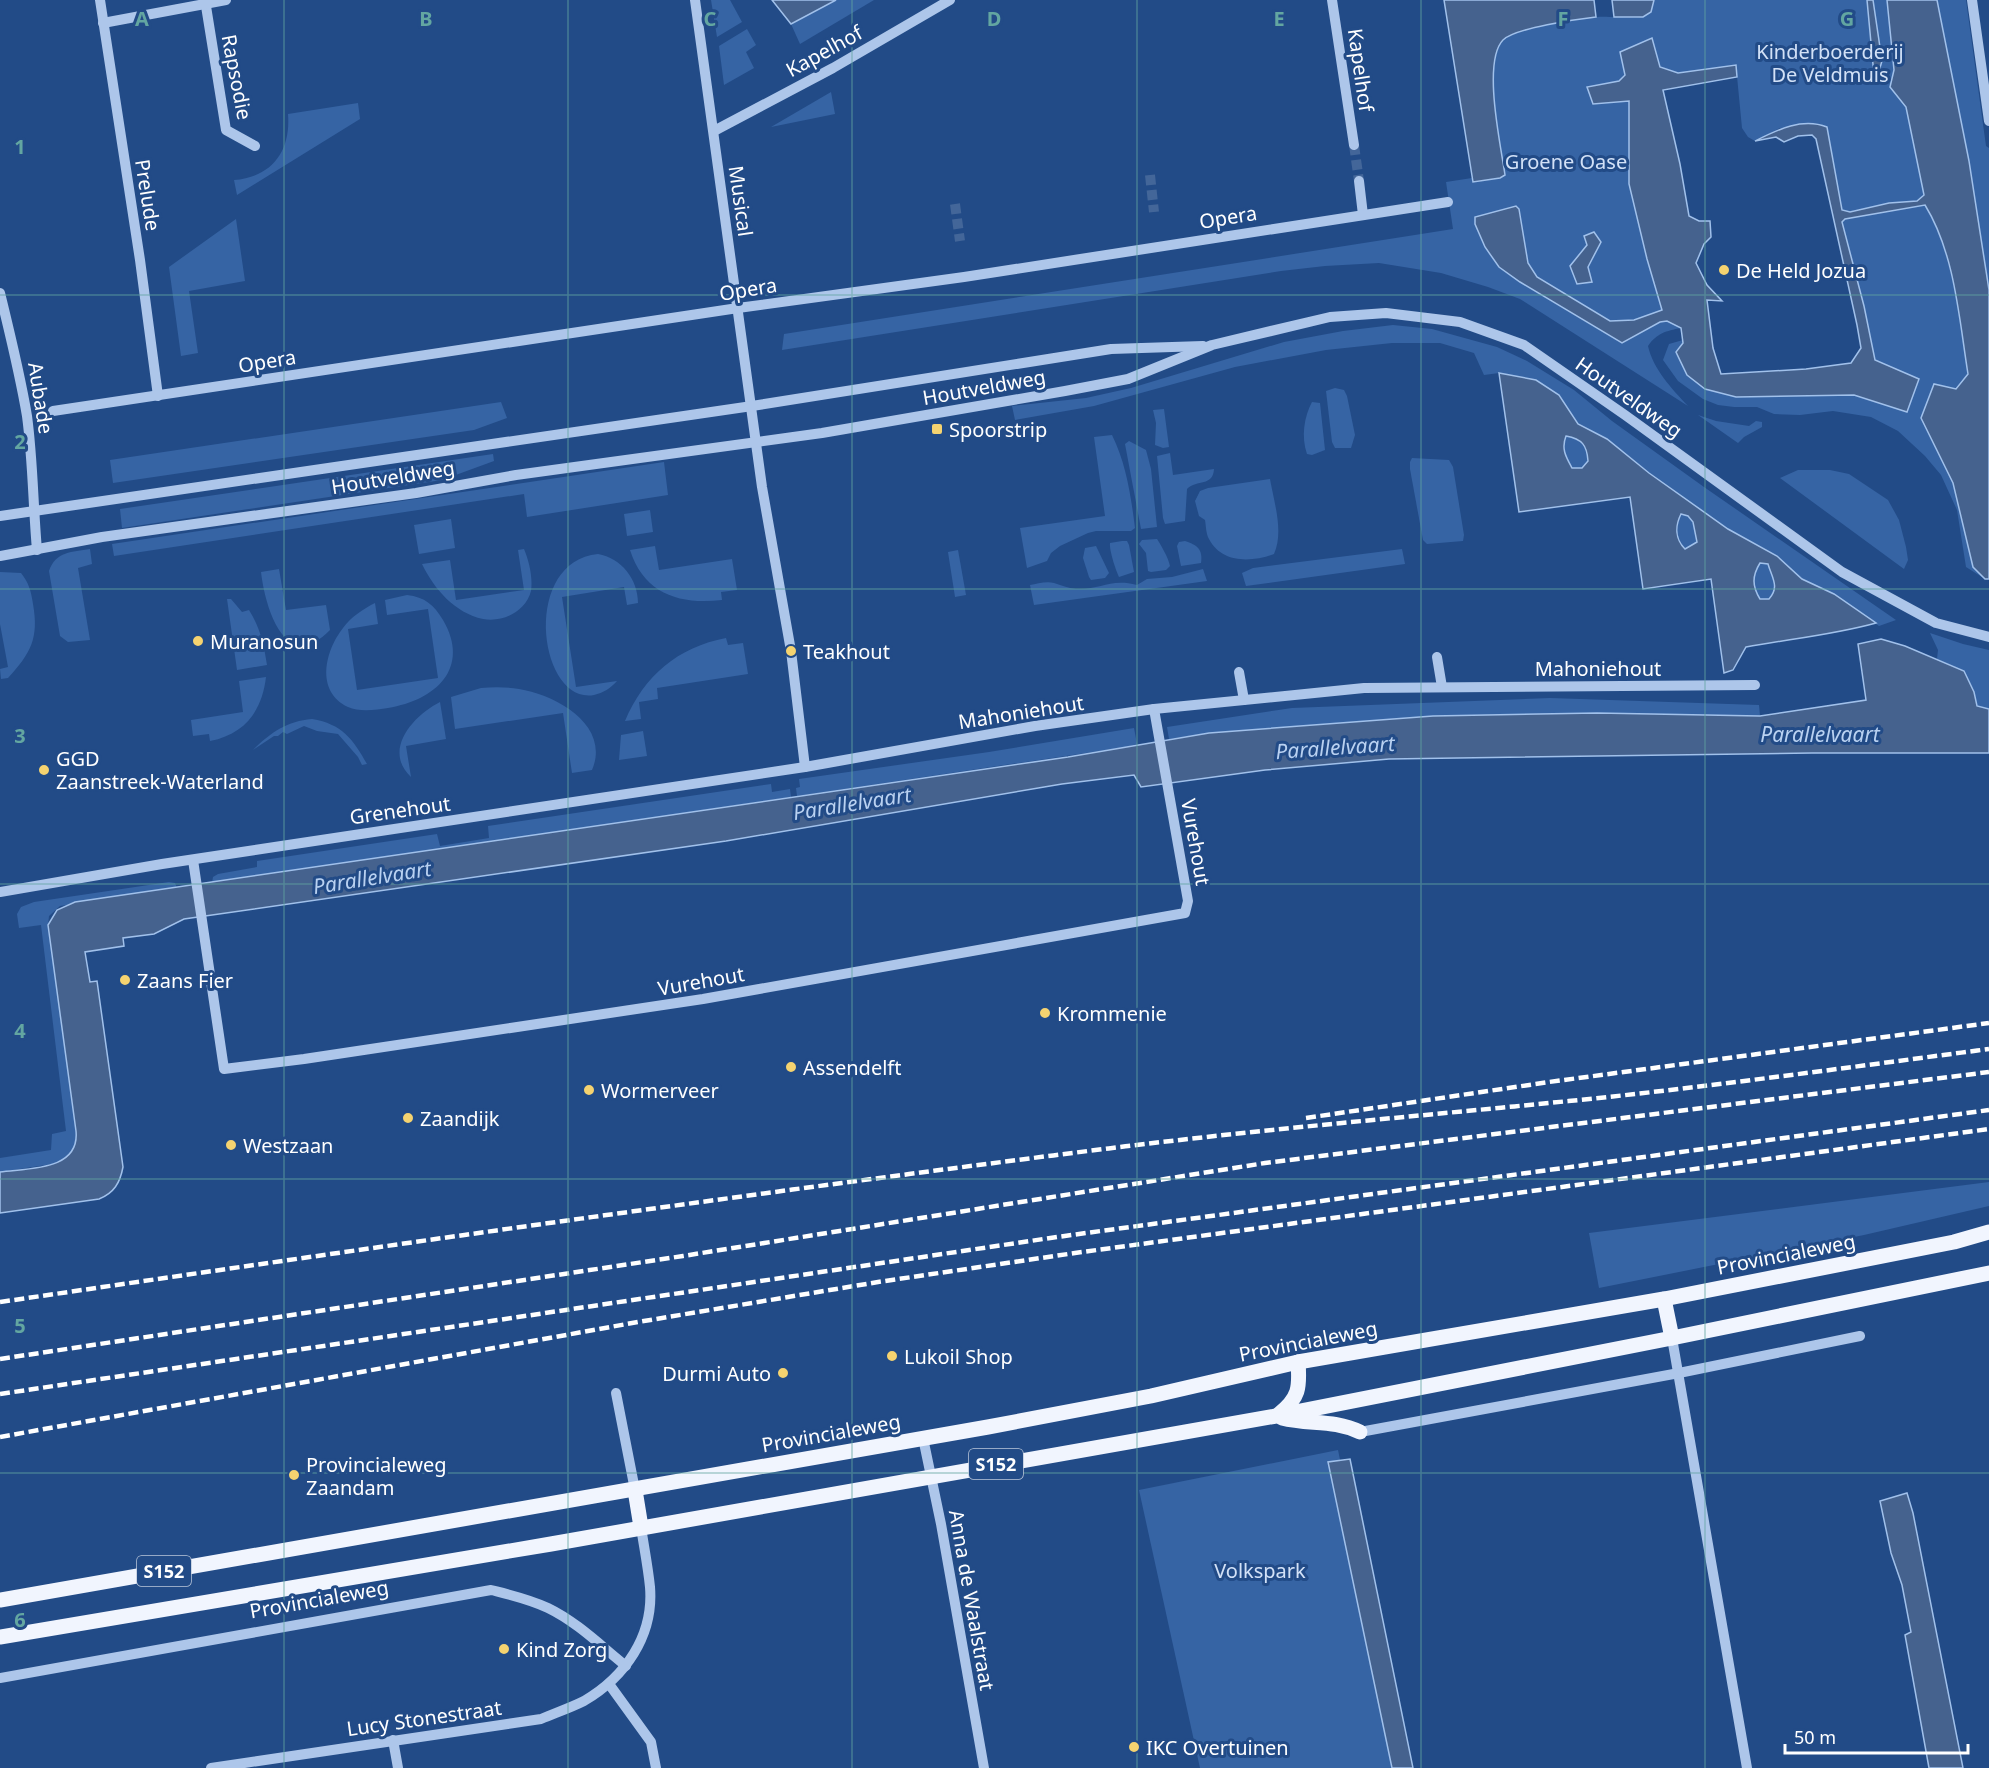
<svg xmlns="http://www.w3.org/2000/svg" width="1989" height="1768" viewBox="0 0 1989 1768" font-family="'Noto Sans',sans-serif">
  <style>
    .green { fill: #3664a4 }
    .water { fill: #45628e; stroke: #a1c1eb; stroke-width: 1.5; fill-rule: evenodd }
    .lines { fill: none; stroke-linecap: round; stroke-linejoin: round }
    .minor-tunnel { stroke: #436699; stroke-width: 10; stroke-dasharray: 10 5; stroke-linecap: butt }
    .minor { stroke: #adc6ea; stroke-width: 10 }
    .major { stroke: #f1f5fe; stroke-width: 15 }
    .rail { stroke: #fff; stroke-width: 4.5; stroke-dasharray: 10 4.5; stroke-linecap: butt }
    .grid { fill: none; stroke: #63a6a1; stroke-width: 1.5; stroke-opacity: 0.55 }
    .poi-dot { fill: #f5d370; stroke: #224b87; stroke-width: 2 }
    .labels { text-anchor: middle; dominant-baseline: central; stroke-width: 6; stroke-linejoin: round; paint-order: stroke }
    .shield { fill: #224b87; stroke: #bdc9db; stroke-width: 1.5 }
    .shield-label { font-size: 18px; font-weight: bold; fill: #fff }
    .street-label { font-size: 20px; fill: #fff; stroke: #224b87 }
    .park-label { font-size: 20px; fill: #d2e1f7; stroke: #224b87 }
    .poi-label { font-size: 20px; fill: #fff; stroke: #224b87; text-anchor: start }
    .water-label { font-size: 21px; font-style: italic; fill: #b9d1f1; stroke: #224b87 }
    .grid-label { font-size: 20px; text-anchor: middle; font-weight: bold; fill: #63a6a1; stroke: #224b87; stroke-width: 6; stroke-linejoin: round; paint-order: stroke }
  </style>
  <rect width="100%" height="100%" fill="#224b87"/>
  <g class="green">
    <path d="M711 0H730L742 22 717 37Z"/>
    <path d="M836 0H874L800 44 791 24Z"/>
    <path d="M1654 0H1887L1894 70 1890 87 1906 107 1924 194 1917 201 1889 203 1849 212 1842 210 1827 127 1780 128 1755 141 1748 137 1742 128 1736 66 1678 73 1660 67 1652 38 1619 81 1588 87 1593 104 1629 100V184L1647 259 1662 310 1634 320 1610 321 1537 277 1528 263 1519 209 1516 206 1499 267 1520 282 1622 343 1660 322 1667 321 1681 328C1666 331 1657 333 1648 346 1653 369 1672 389 1688 406L1520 299 1488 287 1441 273 1379 263 1325 266 1281 271 782 350 784 334 1453 229 1446 182 1472 178 1473 182 1500 178 1505 175C1501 147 1482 60 1504 40 1516 29 1579 18 1597 17 1607 16 1636 19 1643 17 1646 16 1648 13 1651 12Z"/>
    <path d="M1937 0H1966L1986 146 1989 148V290L1969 161Z"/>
    <path d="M747 29 756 45 746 52 754 68 724 85 719 46Z"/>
    <path d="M831 92 835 114 771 127Z"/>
    <path d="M358 103 360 119 237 195 234 180C272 177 291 151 288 114Z"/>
    <path d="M1925 205C1954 255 1959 318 1968 374L1956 389 1921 418 1953 483 1973 567 1985 579 1966 567 1957 510 1941 475 1925 456 1898 431 1871 417 1833 411 1800 415 1774 414 1757 407H1734L1718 405 1703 399 1678 381 1663 360 1669 344 1683 340 1736 397 1854 395 1907 412 1875 360 1864 306 1842 222 1845 219Z"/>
    <path d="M236 219 245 281 189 291 198 353 181 356 169 267Z"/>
    <path d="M1393 325 1432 329 1497 347 1527 361 1574 390 1612 421 1704 487 1896 620 1879 626 1834 594 1802 579 1777 556 1728 529 1649 473 1607 439 1578 424 1559 395 1536 380 1499 373 1484 375 1474 353 1440 343H1392L1326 350 1235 367 1094 406 1015 420 1012 406 1086 398 1131 388 1284 342 1343 331Z"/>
    <path d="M1335 388 1344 390 1347 396 1355 435 1351 448H1335L1332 442 1326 391Z"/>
    <path d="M501 402 507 418 474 430 113 483 110 460Z"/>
    <path d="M1312 402 1320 403 1325 450 1312 455 1307 454C1301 437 1304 417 1312 402Z"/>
    <path d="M1164 409 1169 447 1163 448 1155 445 1156 423 1153 410Z"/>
    <path d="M1698 415 1716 421 1749 426 1756 421 1762 422V427L1744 437 1738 443Z"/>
    <path d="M1112 435C1126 463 1131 496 1135 528L1131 531H1096L1088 533 1060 546 1051 553 1047 561 1027 568 1020 528 1105 516 1094 437Z"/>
    <path d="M1566 436C1582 440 1587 445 1588 461L1582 468H1572C1566 457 1562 449 1566 436Z"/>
    <path d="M1129 441 1146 450 1151 469 1157 527 1141 529 1125 444Z"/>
    <path d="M1170 453 1173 475 1214 469C1213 487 1197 479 1187 489L1185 521 1165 524 1163 518 1157 456Z"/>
    <path d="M493 454 494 461 442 480 122 528 120 509Z"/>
    <path d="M1412 458 1449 460 1453 467 1464 535 1463 541 1427 544 1423 540 1410 469V462Z"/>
    <path d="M664 462 668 495 527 517 524 494 114 556 112 544Z"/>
    <path d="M1798 470H1830L1849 474 1888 500 1899 520 1906 547 1908 560 1904 569 1780 478Z"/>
    <path d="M1270 479C1274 502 1284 532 1274 554 1252 562 1222 564 1209 539 1206 534 1206 526 1205 520L1199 516 1195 501 1200 491 1208 488Z"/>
    <path d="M650 510 653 532 627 536 624 514Z"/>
    <path d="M1681 514C1694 517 1696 529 1697 542L1685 549C1675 539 1675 526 1681 514Z"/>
    <path d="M451 519 455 548 419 554 414 525Z"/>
    <path d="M1157 539C1162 547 1168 557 1170 566L1166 570 1151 572 1148 571 1146 553 1139 544 1142 540Z"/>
    <path d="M1122 541H1127L1129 545 1134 572 1119 577C1116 571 1109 550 1110 543Z"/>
    <path d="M1185 541C1197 545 1203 549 1201 563L1181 566 1177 546 1179 542Z"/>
    <path d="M655 546 659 570 732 559 737 590 721 592 722 600C680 605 644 594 630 550Z"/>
    <path d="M1096 546 1109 573 1105 578 1091 580 1089 577 1083 558 1085 548Z"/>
    <path d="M90 549 92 564 78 568 90 640 68 642 60 636 49 571C56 551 72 552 90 549Z"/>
    <path d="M524 549C529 561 533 577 531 591 526 611 503 623 483 619 455 613 434 589 422 564L450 560 456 600 524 590 518 550Z"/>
    <path d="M1402 549 1405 564 1246 586 1242 573 1253 568Z"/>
    <path d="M958 550 966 595 955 597 948 552Z"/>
    <path d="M598 554C621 558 638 579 638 603L627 605 624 587 562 597 576 687 617 681C611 688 603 693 594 695 539 705 520 562 598 554Z"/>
    <path d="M1760 563 1768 564C1772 578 1780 587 1769 599H1760C1752 586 1752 576 1760 563Z"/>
    <path d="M279 569 286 610 326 605 330 630C285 676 265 607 261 572Z"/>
    <path d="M1203 569 1207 581 1034 605 1030 585C1037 584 1046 581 1054 583 1061 585 1068 588 1076 589 1101 590 1110 578 1137 585L1147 579 1172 577Z"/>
    <path d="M0 572 21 573C29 583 31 591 33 604 39 638 31 653 8 678L1 679 0 669 8 667 0 624Z"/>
    <path d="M407 595C425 597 434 605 443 620 471 668 436 700 388 708 376 710 359 712 348 707 315 691 325 651 343 628 351 617 363 609 375 603L378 624 348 629 357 690 438 678 428 609 387 615 385 600Z"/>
    <path d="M227 599H231L242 612 249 610C260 627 264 645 267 665L237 670Z"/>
    <path d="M1930 633 1963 644 1989 650V709L1977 706 1974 692 1964 671 1937 659 1938 650Z"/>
    <path d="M726 638 728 645 743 643 748 674 657 688 658 699 639 702 641 719 625 721C644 676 678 647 726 638Z"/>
    <path d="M266 677C262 711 245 734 210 741L209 734 193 736 191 720 243 712 239 681Z"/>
    <path d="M481 688C494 687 507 687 519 689 556 695 611 725 592 770L572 773 563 713 455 729 451 697Z"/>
    <path d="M1550 698 1759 705 1760 716 1597 713 1433 716 1209 733 1169 739 1167 727 1292 708Z"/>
    <path d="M440 702 446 739 406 746 411 777C382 750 414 715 440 702Z"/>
    <path d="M312 719C342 724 353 739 367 764L362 765 358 757 338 734 317 731 304 726 287 734 283 732 278 736H274L253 750C270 733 287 721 312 719Z"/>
    <path d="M1134 728 1137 744 1126 747 797 796 796 788 800 787 799 779 989 752Z"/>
    <path d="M643 731 647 756 619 760 621 735Z"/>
    <path d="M771 784 772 792 790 789 791 797 212 883 213 877 218 874 257 867V861L437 834 440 846 489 838 488 826Z"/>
    <path d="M169 882 175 883 177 888 60 906 49 916 48 925 76 1131V1149L59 1163 0 1172V1158L51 1150 52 1134 66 1131 41 925 19 928 17 914 21 907 34 902Z"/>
    <path d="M1989 1182V1206L1864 1235 1599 1288 1589 1233Z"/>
    <path d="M1338 1450 1403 1768H1200L1139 1490Z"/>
  </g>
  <g class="water">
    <path d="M772 0H836L791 24Z"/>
    <path d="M1444 0H1594L1596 17C1578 19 1515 28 1503 40 1482 62 1501 146 1505 175L1500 178 1473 182Z"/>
    <path d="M1612 0H1654L1651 12 1643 17H1614Z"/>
    <path d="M1867 0H1873L1882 61 1879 71 1874 75Z"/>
    <path d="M1887 0H1937L1969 161 1989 290V579H1985L1973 567 1953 483 1921 418 1934 384 1956 389 1968 374C1959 318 1955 254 1925 205L1845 219 1842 222 1864 306 1875 360 1919 379 1907 412 1854 395 1736 397 1705 389 1687 375 1676 352 1683 343 1681 328 1667 321 1660 322 1622 343 1520 282 1499 267 1485 247 1475 224V217L1516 206 1519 209 1528 263 1537 277 1610 321 1634 320 1662 310 1647 259 1629 184V101L1593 104 1587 87 1619 81 1625 75 1620 52 1652 38 1660 67 1678 73 1736 65 1737 77 1663 90 1680 164 1689 216 1699 221H1710L1711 237 1704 244 1696 263 1707 285 1722 301 1707 300 1713 348 1721 374 1806 369 1851 363 1861 348 1857 325 1816 139 1812 135 1798 136 1784 142 1776 137 1755 141C1777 130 1802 117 1827 127L1842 210 1850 212 1889 203 1917 201 1924 195 1906 107 1890 87 1894 70Z"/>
    <path d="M1594 232 1601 242 1588 267 1592 282 1577 284 1570 266 1587 245 1584 236Z"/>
    <path d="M1499 373 1536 380 1559 395 1578 424 1607 439 1649 473 1728 529 1777 556 1802 579 1834 594 1876 623C1833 635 1789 639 1746 647L1733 670 1724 673 1711 579 1643 589 1630 497 1519 512ZM1566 436C1582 439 1587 445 1588 461L1582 468H1572C1566 457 1561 449 1566 436ZM1681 514 1688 516 1693 522 1697 542 1685 549C1675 539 1675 526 1681 514ZM1760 563 1768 564C1772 578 1780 587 1769 599H1760C1752 586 1752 576 1760 563Z"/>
    <path d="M1881 639 1905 646 1964 671 1974 692 1977 706 1989 709V753H1812L1389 759 1265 770 1141 787 1134 775 1062 784 726 841 184 919 154 934 123 938 124 946 85 952 90 982 97 981 123 1167C120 1183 114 1193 99 1199L0 1213V1172C28 1168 80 1171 76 1131L48 925 57 910 75 902 1068 757 1209 733 1433 716 1597 713 1760 716 1866 700 1858 644Z"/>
    <path d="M1350 1459 1413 1768H1392L1328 1462Z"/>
    <path d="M1907 1493 1913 1513 1963 1768H1929L1905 1635 1911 1632 1902 1585 1891 1553 1880 1501Z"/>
  </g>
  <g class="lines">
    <g class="minor-tunnel">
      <path d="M1354 145 1359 181"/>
      <path d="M1150 175 1154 212"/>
      <path d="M955 204 960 241"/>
    </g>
    <g class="minor">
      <path d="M100 0 140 260 158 396"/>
      <path d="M205 0 226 130 255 146"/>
      <path d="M695 0 762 487 791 651 805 767"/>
      <path d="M1332 0 1354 145"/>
      <path d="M1972 0 1989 121"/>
      <path d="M103 23 226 0"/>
      <path d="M714 131 833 68 950 0"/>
      <path d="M1359 181 1363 215"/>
      <path d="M0 293C10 334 20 374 27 416 33 461 33 505 37 550"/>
      <path d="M53 411 738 308 964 277 1448 202"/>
      <path d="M0 516 752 406 1111 349 1203 346"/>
      <path d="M0 556 102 537 416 493 516 475 822 433 1065 391 1128 379 1212 345 1330 317 1386 313 1460 322 1524 345 1625 415 1842 572 1936 623 1989 637"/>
      <path d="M1437 657 1442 687"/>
      <path d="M1239 672 1244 700"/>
      <path d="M193 860 224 1069 304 1059 703 999 1185 913 1188 901 1154 709"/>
      <path d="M0 892 162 864 805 767 1035 726 1154 709 1364 688 1755 685"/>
      <path d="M1672 1338 1747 1768"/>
      <path d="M616 1393 635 1490"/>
      <path d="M1360 1432 1679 1373 1860 1336"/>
      <path d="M923 1438 941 1524 984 1768"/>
      <path d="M0 1678 491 1590C511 1595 529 1599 548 1608 577 1622 601 1646 626 1666"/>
      <path d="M609 1684 651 1742 656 1768"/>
      <path d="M393 1740 398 1768"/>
      <path d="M211 1768 541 1719C555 1713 570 1708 584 1701 625 1677 654 1636 650 1587 648 1567 644 1547 641 1527"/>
    </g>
    <g class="major">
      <path d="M1664 1299 1672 1338"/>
      <path d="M1279 1414C1299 1398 1300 1388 1298 1362"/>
      <path d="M1282 1418C1309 1425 1333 1419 1360 1432"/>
      <path d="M635 1490 641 1527"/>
      <path d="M0 1600 988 1427 1151 1396 1298 1362 1664 1299 1954 1242 1989 1232"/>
      <path d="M0 1637 551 1544 1276 1416 1672 1338 1989 1273"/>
    </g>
    <g class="rail">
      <path d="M1306 1118 1549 1082 1989 1023"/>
      <path d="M0 1302C376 1247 751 1193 1128 1146 1285 1127 1442 1114 1599 1098 1729 1084 1859 1066 1989 1049"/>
      <path d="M0 1359 683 1256 1265 1163 1989 1072"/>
      <path d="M0 1394 1057 1237 1989 1110"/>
      <path d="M0 1437 638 1322 878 1282 1075 1253 1989 1129"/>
    </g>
  </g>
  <path class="grid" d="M284 0V1768M568 0V1768M852 0V1768M1137 0V1768M1421 0V1768M1705 0V1768M0 295H1989M0 589H1989M0 884H1989M0 1179H1989M0 1473H1989"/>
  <g class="poi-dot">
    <circle cx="1724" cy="270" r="6"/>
    <rect x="931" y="423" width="12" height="12" rx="3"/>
    <circle cx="198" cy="641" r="6"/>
    <circle cx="791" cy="651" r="6"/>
    <circle cx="44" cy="770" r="6"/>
    <circle cx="125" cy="980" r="6"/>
    <circle cx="1045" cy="1013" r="6"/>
    <circle cx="791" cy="1067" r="6"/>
    <circle cx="589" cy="1090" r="6"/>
    <circle cx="408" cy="1118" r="6"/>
    <circle cx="231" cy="1145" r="6"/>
    <circle cx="892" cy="1356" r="6"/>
    <circle cx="783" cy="1373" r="6"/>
    <circle cx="294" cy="1475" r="6"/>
    <circle cx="504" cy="1649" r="6"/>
    <circle cx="1134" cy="1747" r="6"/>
  </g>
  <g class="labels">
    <g class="shield">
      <rect x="969" y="1449" width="54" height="30" rx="4.5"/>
      <rect x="137" y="1556" width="54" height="30" rx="4.5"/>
    </g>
    <g class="shield-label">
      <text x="996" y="1464">S152</text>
      <text x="164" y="1571">S152</text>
    </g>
    <g class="street-label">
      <text transform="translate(824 51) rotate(-29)">Kapelhof</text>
      <text transform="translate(1361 70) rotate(82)">Kapelhof</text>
      <text transform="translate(237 77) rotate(79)">Rapsodie</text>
      <text transform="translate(148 195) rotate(81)">Prelude</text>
      <text transform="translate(741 201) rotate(82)">Musical</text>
      <text transform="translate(1228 217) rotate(-9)">Opera</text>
      <text transform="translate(748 289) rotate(-9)">Opera</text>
      <text transform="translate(267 361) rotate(-9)">Opera</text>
      <text transform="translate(984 387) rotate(-10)">Houtveldweg</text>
      <text transform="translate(1629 397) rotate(35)">Houtveldweg</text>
      <text transform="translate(41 398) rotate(81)">Aubade</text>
      <text transform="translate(393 477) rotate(-9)">Houtveldweg</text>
      <text x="1598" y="668">Mahoniehout</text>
      <text transform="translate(1021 712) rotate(-9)">Mahoniehout</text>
      <text transform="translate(400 810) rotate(-8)">Grenehout</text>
      <text transform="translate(1196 842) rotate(80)">Vurehout</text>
      <text transform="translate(701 981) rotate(-10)">Vurehout</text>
      <text transform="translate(1786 1254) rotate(-11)">Provincialeweg</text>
      <text transform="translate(1308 1341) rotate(-11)">Provincialeweg</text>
      <text transform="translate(831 1433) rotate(-10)">Provincialeweg</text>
      <text transform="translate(319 1599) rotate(-10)">Provincialeweg</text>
      <text transform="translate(972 1600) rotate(80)">Anna de Waalstraat</text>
      <text transform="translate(424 1718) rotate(-8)">Lucy Stonestraat</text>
    </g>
    <g class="park-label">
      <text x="1830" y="51">Kinderboerderij<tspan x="1830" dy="23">De Veldmuis</tspan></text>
      <text x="1566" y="161">Groene Oase</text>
      <text x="1260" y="1570">Volkspark</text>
    </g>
    <g class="poi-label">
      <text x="1736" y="270">De Held Jozua</text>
      <text x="949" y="429">Spoorstrip</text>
      <text x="210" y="641">Muranosun</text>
      <text x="803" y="651">Teakhout</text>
      <text x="56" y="758">GGD<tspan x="56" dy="23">Zaanstreek-Waterland</tspan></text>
      <text x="137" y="980">Zaans Fier</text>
      <text x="1057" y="1013">Krommenie</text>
      <text x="803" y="1067">Assendelft</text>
      <text x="601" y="1090">Wormerveer</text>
      <text x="420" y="1118">Zaandijk</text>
      <text x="243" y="1145">Westzaan</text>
      <text x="904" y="1356">Lukoil Shop</text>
      <text x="771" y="1373" text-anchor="end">Durmi Auto</text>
      <text x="306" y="1464">Provincialeweg<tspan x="306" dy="23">Zaandam</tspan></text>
      <text x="516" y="1649">Kind Zorg</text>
      <text x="1146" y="1747">IKC Overtuinen</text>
    </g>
    <g class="water-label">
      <text x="1820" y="734">Parallelvaart</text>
      <text transform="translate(1335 747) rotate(-4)">Parallelvaart</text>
      <text transform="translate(852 803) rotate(-9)">Parallelvaart</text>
      <text transform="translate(372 877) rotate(-9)">Parallelvaart</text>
    </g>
  </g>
  <g class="grid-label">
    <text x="142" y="26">A</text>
    <text x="426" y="26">B</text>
    <text x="710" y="26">C</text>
    <text x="994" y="26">D</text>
    <text x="1279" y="26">E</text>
    <text x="1563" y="26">F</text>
    <text x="1847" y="26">G</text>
    <text x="20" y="154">1</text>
    <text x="20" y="449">2</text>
    <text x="20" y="743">3</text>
    <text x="20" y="1038">4</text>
    <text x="20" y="1333">5</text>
    <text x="20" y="1627">6</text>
  </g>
  <path d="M1785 1744v9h183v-9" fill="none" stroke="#ffffff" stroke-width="3"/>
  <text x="1794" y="1744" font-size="18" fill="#ffffff" stroke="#224b87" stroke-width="4.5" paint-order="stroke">50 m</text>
</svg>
